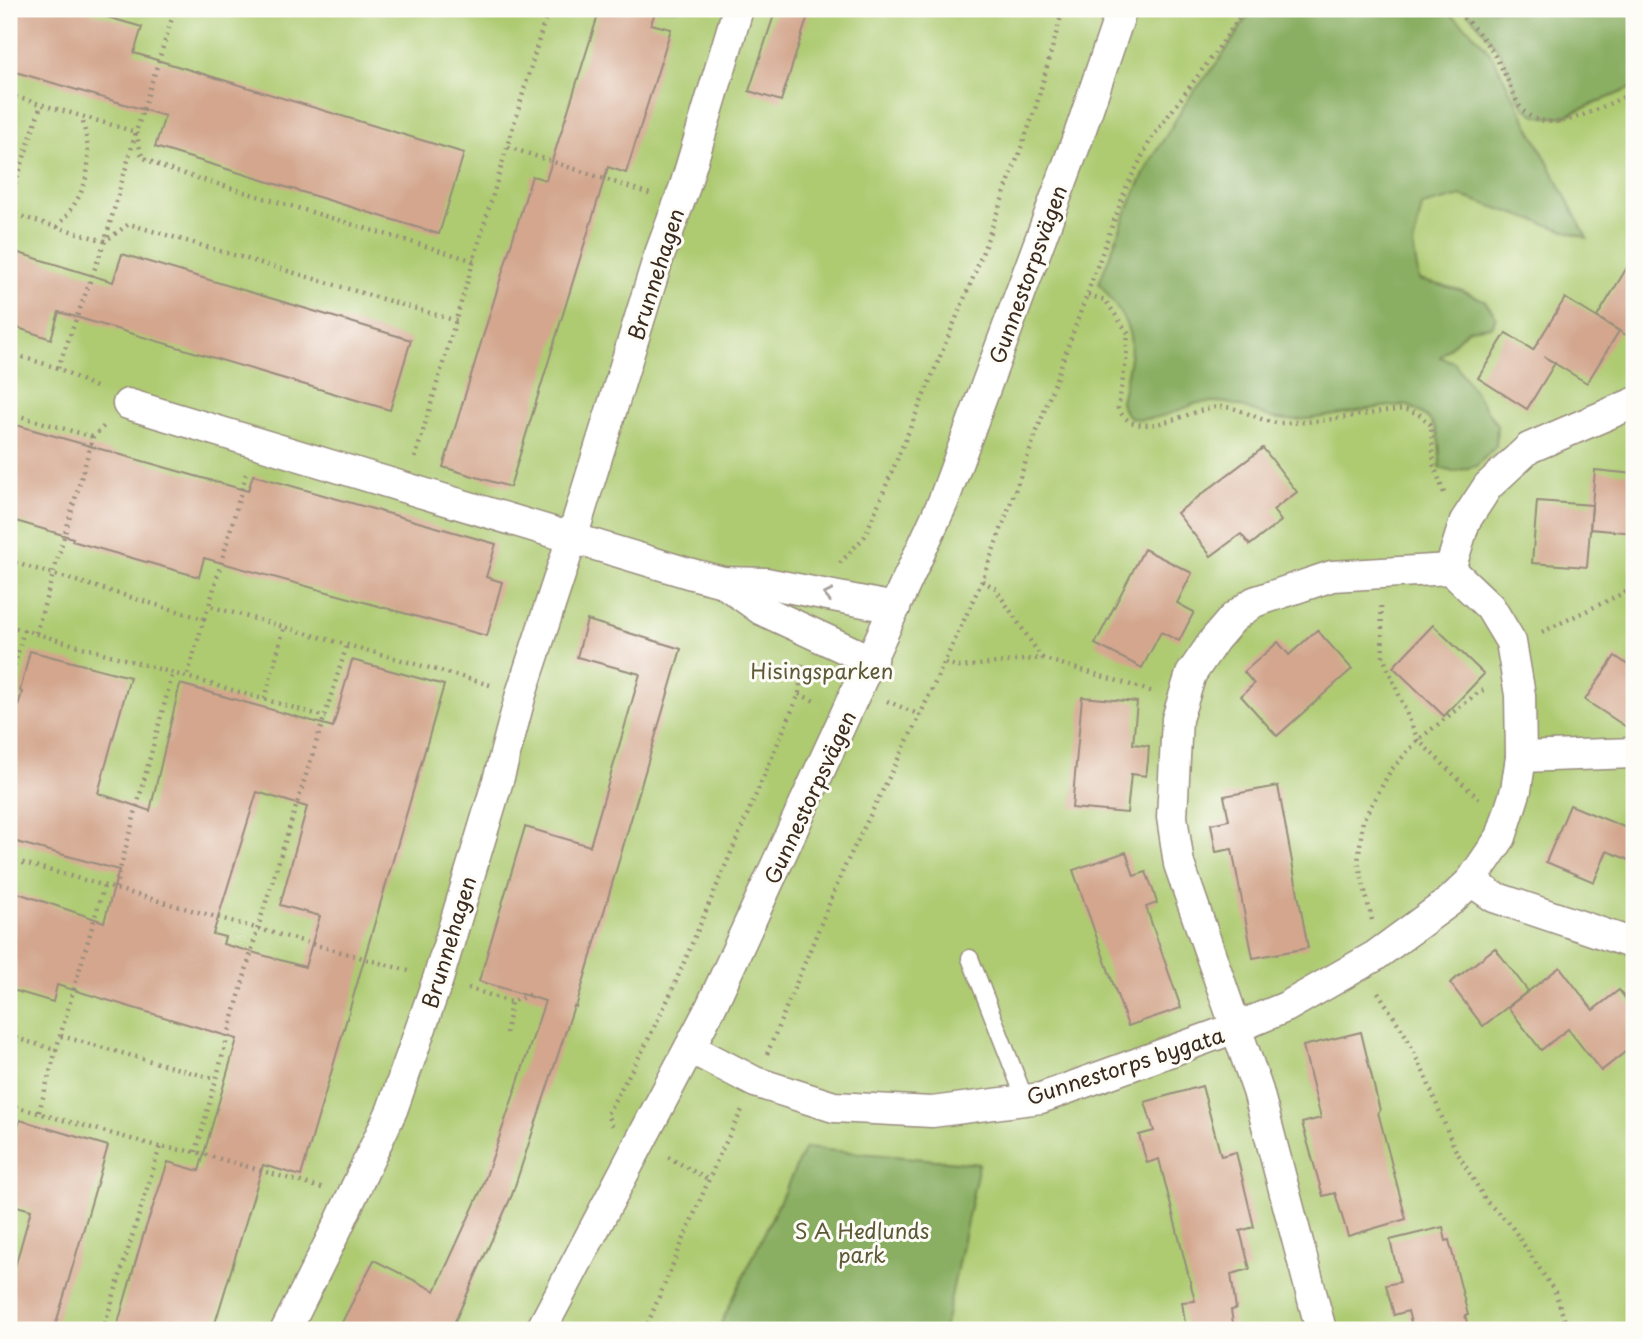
<svg xmlns="http://www.w3.org/2000/svg" width="1643" height="1339" viewBox="0 0 1643 1339" font-family="'Playpen Sans',sans-serif">
  <style>
    .green { fill: #aecb72; stroke: #747a48; stroke-width: 2 }
    .forest { fill: #8aaf64; stroke: #626c41; stroke-width: 2 }
    .building { fill: #d3a68d; fill-rule: evenodd }
    .lines { fill: none; stroke-linecap: round; stroke-linejoin: round }
    .service-casing { stroke: #988c7d; stroke-width: 19 }
    .minor-casing { stroke: #988c7d; stroke-width: 33 }
    .path { stroke: #988c7d; stroke-width: 4.5; stroke-dasharray: 2 5; stroke-linecap: butt }
    .service { stroke: #fff; stroke-width: 16 }
    .minor { stroke: #fff; stroke-width: 30 }
    .oneway { stroke: #a79f9a }
    .labels { text-anchor: middle; dominant-baseline: central; stroke-width: 6; stroke-linejoin: round; paint-order: stroke }
    .street-label { font-size: 21px; fill: #3b2a1e; stroke: #fdfcf7 }
    .park-label { font-size: 21px; fill: #5e5a37; stroke: #fdfcf7 }
  </style>
  <rect width="100%" height="100%" fill="#fdfcf7"/>
  <filter id="ink" filterUnits="userSpaceOnUse"><feTurbulence type="fractalNoise" baseFrequency=".0143" numOctaves="2"/><feDisplacementMap in="SourceGraphic" scale="14" xChannelSelector="R" yChannelSelector="G"/><feConvolveMatrix kernelMatrix="1 2 1 2 8 2 1 2 1" color-interpolation-filters="sRGB"/></filter>
  <filter id="wash" filterUnits="userSpaceOnUse"><feTurbulence type="fractalNoise" baseFrequency=".00686" numOctaves="4" result="noise"/><feDisplacementMap in="SourceGraphic" scale="28" xChannelSelector="R" yChannelSelector="G"/><feGaussianBlur stdDeviation="1.57" result="paint"/><feColorMatrix in="noise" values="0 0 0 0 0 0 0 0 0 0 0 0 0 0 0 0 0 1.4 0 .05"/><feComposite in="paint" operator="in"/></filter>
  <g filter="url(#wash)">
    <rect width="100%" height="100%" fill="#f6eedc"/>
    <rect class="green" x="9" y="9" width="1625" height="1321"/>
    <g class="forest">
      <path d="M1252 9H1442C1464 23 1479 37 1494 59L1587 238 1461 196 1422 206 1413 245 1419 280 1460 290 1484 300 1496 316 1492 326 1468 329 1440 357 1454 362 1497 425 1496 446 1476 466 1453 472 1440 468C1440 434 1439 419 1406 405 1367 406 1327 420 1288 420 1263 420 1242 402 1216 402 1209 402 1201 402 1195 404 1177 411 1124 436 1121 401 1135 338 1139 336 1099 283L1131 201 1150 162 1189 98 1223 55Z"/>
      <path d="M1464 9H1634V87L1565 116C1553 118 1538 119 1528 110 1514 98 1511 72 1502 56 1491 38 1478 24 1464 9Z"/>
      <path d="M805 1148 979 1164 944 1330H718Z"/>
    </g>
    <g id="blocks">
      <g class="building">
        <path d="M9 9H79L142 27 134 53 464 153 439 234 155 147 165 116 9 70Z"/>
        <path d="M600 9H656L651 24 671 29 626 173 608 167 510 487 443 467 532 176 546 180Z"/>
        <path d="M776 9H810L781 101 749 91Z"/>
        <path d="M9 250 113 282 122 254 411 340 390 410 59 312 51 339 9 325Z"/>
        <path d="M1634 256V340L1597 317Z"/>
        <path d="M1565 298 1619 331 1587 383 1544 357 1555 363 1527 409 1478 378 1506 333 1533 350Z"/>
        <path d="M9 423 248 491 253 475 496 544 486 577 502 582 487 636 204 558 199 577 72 541 73 538 9 519Z"/>
        <path d="M1263 448 1297 492 1273 510 1281 521 1250 545 1241 534 1211 556 1177 513Z"/>
        <path d="M1595 470 1634 474V533L1590 529Z"/>
        <path d="M1537 501 1592 505 1587 567 1532 563Z"/>
        <path d="M1144 549 1192 573 1177 603 1194 612 1179 641 1161 632 1142 668 1095 644Z"/>
        <path d="M587 620 681 649 576 1007 574 1006 512 1195 451 1330H338L374 1260 435 1291 482 1188 510 1106 545 1001 479 981 525 827 590 846 640 674 577 657Z"/>
        <path d="M1433 625 1484 674 1444 716 1393 667Z"/>
        <path d="M1317 630 1352 669 1277 736 1241 696 1254 684 1244 672 1278 642 1289 655Z"/>
        <path d="M30 651 130 677 98 793 150 811 180 684 333 727 352 660 444 685 301 1176 263 1165 213 1330H116L143 1236 168 1162 199 1171 237 1039 57 985 53 1002 9 989V890L104 922 119 870 9 840V739L22 692 20 691ZM257 792 307 807 280 905 320 916 305 967 223 944 225 937 213 934Z"/>
        <path d="M1615 656 1634 669V732L1585 700Z"/>
        <path d="M1082 697 1137 702 1133 744 1149 746 1148 761 1146 776 1131 774 1127 813 1072 808Z"/>
        <path d="M1278 786 1308 948 1253 958 1232 849 1216 852 1211 824 1229 820 1224 796Z"/>
        <path d="M1570 805 1634 831V862L1607 851 1594 882 1546 862Z"/>
        <path d="M1126 852 1134 876 1146 872 1152 887 1157 903 1146 907 1181 1008 1128 1026 1073 870Z"/>
        <path d="M1495 948 1528 991 1483 1026 1450 983Z"/>
        <path d="M1560 967 1593 1010 1619 990 1634 1010V1045L1601 1071 1568 1029 1541 1050 1508 1007Z"/>
        <path d="M1361 1032 1380 1111 1378 1112 1406 1219 1348 1236 1335 1193 1323 1196 1302 1123 1321 1118 1303 1046Z"/>
        <path d="M1202 1086 1221 1156 1236 1152 1254 1227 1240 1231 1250 1269 1231 1274 1236 1309 1231 1310 1234 1330H1186L1182 1302 1195 1301 1159 1159 1147 1163 1139 1135 1154 1131 1145 1102Z"/>
        <path d="M20 1120 108 1146 54 1330H39L9 1322V1288L31 1210 9 1204V1161Z"/>
        <path d="M1443 1227 1446 1241 1449 1240 1468 1315H1465L1469 1330H1413L1408 1311 1394 1315 1386 1285 1400 1282 1390 1240Z"/>
      </g>
    </g>
  </g>
  <g filter="url(#ink)">
    <use href="#blocks" fill-opacity="0" stroke="#988c7d" stroke-width="2"/>
    <g class="lines">
      <defs>
        <path id="service" d="M970 958 1025 1099"/>
        <g id="minor">
          <path d="M128 404 688 573 723 582 766 583 895 608"/>
          <path d="M1450 569 1465 521 1488 486 1529 448 1634 403"/>
          <path d="M723 582 762 610 872 661"/>
          <path d="M1521 757 1634 753"/>
          <path d="M1471 881 1494 897 1634 944"/>
          <path d="M690 1048 755 1082 834 1107 932 1112 1041 1098 1238 1027 1286 1007 1375 956 1450 901 1471 881 1501 837 1516 790 1521 757 1520 695 1511 642 1490 607 1450 569 1332 576 1254 602 1233 618 1215 639 1191 674 1177 719 1172 817 1179 864 1258 1091 1321 1330"/>
          <path d="M286 1330 338 1226 392 1110 438 979 499 777 521 694 572 538 658 259 685 186 738 9"/>
          <path d="M541 1330 711 1007 943 502 1080 132 1122 9"/>
        </g>
      </defs>
      <use href="#service" class="service-casing"/>
      <use href="#minor" class="minor-casing"/>
      <g class="path">
        <path d="M1452 9C1478 27 1495 52 1508 81 1513 91 1517 107 1527 114 1536 121 1552 123 1563 121 1587 116 1612 102 1634 92"/>
        <path d="M9 95 136 132 142 157 164 168 475 261"/>
        <path d="M508 147 650 194"/>
        <path d="M9 204 41 105"/>
        <path d="M9 213 105 241 129 224 457 321"/>
        <path d="M57 227C90 189 94 166 82 118"/>
        <path d="M1088 295 1105 300 1128 333 1126 361 1118 408C1137 447 1192 406 1222 407 1242 407 1259 422 1279 423 1320 423 1362 414 1403 409L1418 413 1431 425 1434 466 1444 493"/>
        <path d="M9 353 58 368 99 389"/>
        <path d="M58 368 105 241 136 132 175 9"/>
        <path d="M9 413 93 437"/>
        <path d="M415 458 548 9"/>
        <path d="M246 474 209 606 490 685"/>
        <path d="M9 561 204 619 187 677"/>
        <path d="M840 563 865 536 975 273 1035 110 1063 9"/>
        <path d="M982 581 995 588 1042 658"/>
        <path d="M1381 606 1383 657 1418 740 1481 801"/>
        <path d="M204 619 209 606"/>
        <path d="M9 626 326 717"/>
        <path d="M1542 632 1634 588"/>
        <path d="M36 633 93 437 106 424"/>
        <path d="M945 663 960 667 1042 658 1154 692"/>
        <path d="M9 686 24 630"/>
        <path d="M799 694 817 702"/>
        <path d="M265 699 284 627"/>
        <path d="M887 701 920 715"/>
        <path d="M9 859 409 971"/>
        <path d="M115 888 173 672"/>
        <path d="M1372 920 1358 862 1363 820 1391 770 1418 740 1479 692 1487 689"/>
        <path d="M468 988 511 1002"/>
        <path d="M1378 992 1406 1036 1426 1078 1454 1147 1486 1201 1510 1224 1555 1292 1568 1330"/>
        <path d="M506 1033 511 1002 531 994"/>
        <path d="M9 1036 56 1050 104 886"/>
        <path d="M61 1036 215 1079"/>
        <path d="M767 1054 844 868 920 715 982 581 1126 188 1151 139 1220 46 1245 9"/>
        <path d="M9 1105 160 1147 196 1152 322 1188"/>
        <path d="M39 1112 56 1050"/>
        <path d="M9 1115 12 1106"/>
        <path d="M612 1126 607 1114 644 1048 670 995 799 694 802 664"/>
        <path d="M196 1152 258 927 347 645"/>
        <path d="M668 1157 709 1180"/>
        <path d="M103 1330 160 1147"/>
        <path d="M645 1330 718 1158 742 1110"/>
      </g>
      <use href="#service" class="service"/>
      <use href="#minor" class="minor"/>
    </g>
    <defs><path id="oneway-chevron" d="M-2-3.5L2.5 0L-2 3.5" fill="none" stroke-width="1.6" stroke-linecap="round" stroke-linejoin="round" transform="scale(1.75)"/></defs>
    <use class="oneway" href="#oneway-chevron" transform="translate(828 595) rotate(-169)"/>
  </g>
  <g class="labels">
    <g class="street-label">
      <text transform="translate(655 274) rotate(-72)">Brunnehagen</text>
      <text transform="translate(1027 274) rotate(-70)">Gunnestorpsvägen</text>
      <text transform="translate(809 797) rotate(-65)">Gunnestorpsvägen</text>
      <text transform="translate(448 942) rotate(-73)">Brunnehagen</text>
      <text transform="translate(1125 1065) rotate(-18)">Gunnestorps bygata</text>
    </g>
    <g class="park-label">
      <text x="822" y="670">Hisingsparken</text>
      <text x="862" y="1230">S A Hedlunds<tspan x="862" dy="24">park</tspan></text>
    </g>
  </g>
  <rect width="1643" height="1339" fill="none" stroke="#fdfcf7" stroke-width="35"/>
</svg>
